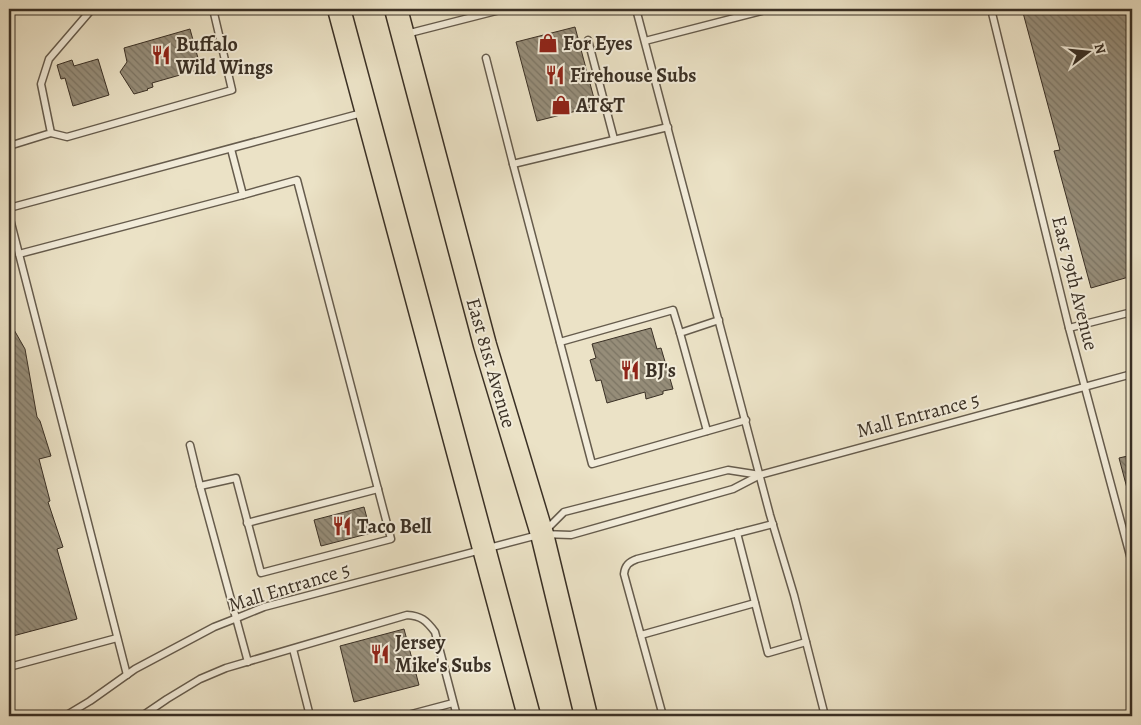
<svg xmlns="http://www.w3.org/2000/svg" width="1141" height="725" viewBox="0 0 1141 725" font-family="Alegreya,serif">
  <style>
    .building { fill: url(#building-back-hatch); stroke: #3a3025 }
    .lines { fill: none; stroke-linecap: round; stroke-linejoin: round }
    .lane-casing { stroke: #665c4d; stroke-width: 9 }
    .highway-casing { stroke: #3a3025; stroke-width: 25 }
    .lane { stroke: #f2ecda; stroke-width: 6 }
    .highway { stroke: #ebe2c6; stroke-width: 22 }
    .labels { text-anchor: middle; dominant-baseline: central; stroke-width: 4; stroke-linejoin: round; paint-order: stroke }
    .poi-label { font-size: 20px; font-weight: bold; fill: #3a3025; stroke: #f2ecda; text-anchor: start }
    .street-label { font-size: 20px; fill: #3a3025; stroke: #f2ecda }
  </style>
  <defs>
    <pattern id="building-back-hatch" width="6" height="6" patternUnits="userSpaceOnUse" patternTransform="scale(1.25)"><rect width="6" height="6" fill="#968d79"/><path d="M-1 5l2 2M0 0l6 6M5-1l2 2" fill="none" stroke="#7b7463"/></pattern>
  </defs>
  <rect width="100%" height="100%" fill="#ebe2c6"/>
  <filter id="stains"><feTurbulence type="fractalNoise" baseFrequency=".004" numOctaves="4"/><feColorMatrix values="0 0 0 0 .2 0 0 0 0 .09 0 0 0 0 .02 0 0 0 .5 -.17"/></filter>
  <radialGradient id="worn" r=".72"><stop offset=".6" stop-color="#630" stop-opacity="0"/><stop offset="1" stop-color="#630" stop-opacity=".3"/></radialGradient>
  <g class="building">
    <path d="M1022 9H1132V276L1091 288 1054 151 1060 150Z"/>
    <path d="M575 27 596 106 537 121 516 42Z"/>
    <path d="M190 29 201 69 152 83 153 87 147 89 148 90 134 94 120 72 127 62 124 48Z"/>
    <path d="M98 59 109 95 73 106 65 78 61 79 57 65 72 60 74 66Z"/>
    <path d="M9 321 25 349 37 417 40 421 51 456 39 459 50 501 48 502 63 547 57 549 77 619 9 637Z"/>
    <path d="M651 328 657 349 661 348 673 389 663 391V394L646 399 645 392 607 403 601 380 596 381 590 360 596 358 592 344Z"/>
    <path d="M1132 455V492H1128L1119 458Z"/>
    <path d="M364 507 371 533 321 546 314 520Z"/>
    <path d="M404 629 419 685 354 702 340 646Z"/>
  </g>
  <g class="lines">
    <defs>
      <g id="lane">
        <path d="M636 9 770 515 794 595 825 716"/>
        <path d="M991 9 1069 328 1132 563"/>
        <path d="M406 34 504 9"/>
        <path d="M588 40 614 139"/>
        <path d="M645 41 769 9"/>
        <path d="M486 58 513 164 668 127"/>
        <path d="M51 133 67 137 232 90 213 9"/>
        <path d="M9 146 51 133 41 84 49 59 92 9"/>
        <path d="M513 164 592 464 746 420"/>
        <path d="M9 208 362 113"/>
        <path d="M9 215 127 675"/>
        <path d="M19 254 243 195"/>
        <path d="M1069 328 1132 312"/>
        <path d="M560 342 673 310 680 333"/>
        <path d="M707 431 680 333 719 320"/>
        <path d="M190 445 200 486 236 478 261 573 391 539 297 180 243 195 231 149"/>
        <path d="M200 486 248 662"/>
        <path d="M247 523 378 489"/>
        <path d="M546 530 564 512 728 470 760 475"/>
        <path d="M737 533 768 653 806 642"/>
        <path d="M641 635 755 603"/>
        <path d="M293 649 310 716"/>
        <path d="M9 667 117 638"/>
        <path d="M65 716 90 701 135 669 214 627 237 618 264 607 542 534 571 535 733 489 760 475 1132 374"/>
        <path d="M142 716 167 699 200 679 226 668 407 615C421 616 426 620 435 632L457 716"/>
        <path d="M404 716 453 703"/>
        <path d="M663 716 624 574C625 565 629 562 637 559L773 524"/>
      </g>
      <g id="highway">
        <path d="M339 9 529 716"/>
        <path d="M396 9 485 345 542 534 586 716"/>
      </g>
    </defs>
    <use href="#lane" class="lane-casing"/>
    <use href="#highway" class="highway-casing"/>
    <use href="#lane" class="lane"/>
    <use href="#highway" class="highway"/>
  </g>
  <defs>
    <symbol id="shop-bare" viewBox="-9 -9 18 18"><path d="M-5-2.5h2.3a2.7 3.5 0 0 1 5.4 0H5L5.5 6h-11ZM-1.5-2.5h3a1.5 2.3 0 0 0-3 0Z" fill="#8f2418" stroke="#f2ecda" stroke-width="2.5" paint-order="stroke"/></symbol>
    <symbol id="restaurant-bare" viewBox="-9 -9 18 18"><path d="M-5-6h1v4h1v-4h1v4h1v-4h1v5L-1.5 .5V6h-2V.5L-5-1ZM5-6V6H3V1.5H1.5Q1.5-4 5-6Z" fill="#8f2418" stroke="#f2ecda" stroke-width="2.5" paint-order="stroke"/></symbol>
  </defs>
  <g fill-rule="evenodd">
    <use href="#shop-bare" x="534" y="29" width="28" height="28"/>
    <use href="#restaurant-bare" x="147" y="41" width="28" height="28"/>
    <use href="#restaurant-bare" x="541" y="61" width="28" height="28"/>
    <use href="#shop-bare" x="547" y="91" width="28" height="28"/>
    <use href="#restaurant-bare" x="616" y="356" width="28" height="28"/>
    <use href="#restaurant-bare" x="328" y="512" width="28" height="28"/>
    <use href="#restaurant-bare" x="366" y="640" width="28" height="28"/>
  </g>
  <g class="labels">
    <g class="poi-label">
      <text x="563" y="43">For Eyes</text>
      <text x="176" y="44">Buffalo<tspan x="176" dy="23">Wild Wings</tspan></text>
      <text x="570" y="75">Firehouse Subs</text>
      <text x="576" y="105">AT&amp;T</text>
      <text x="645" y="370">BJ's</text>
      <text x="357" y="526">Taco Bell</text>
      <text x="395" y="642">Jersey<tspan x="395" dy="23">Mike's Subs</tspan></text>
    </g>
    <g class="street-label">
      <text transform="translate(1075 283) rotate(76)">East 79th Avenue</text>
      <text transform="translate(491 363) rotate(74)">East 81st Avenue</text>
      <text transform="translate(918 415) rotate(-15)">Mall Entrance 5</text>
      <text transform="translate(289 587) rotate(-17)">Mall Entrance 5</text>
    </g>
  </g>
  <rect width="1141" height="725" fill="none" stroke="#ebe2c6" stroke-width="30"/>
  <rect x="10" y="10" width="1121" height="705" fill="none" stroke="#3a3025" stroke-width="2.5"/>
  <rect x="15" y="15" width="1111" height="695" fill="none" stroke="#3a3025"/>
  <g transform="translate(1088 52) rotate(74)" stroke="#f2ecda" stroke-width="4" paint-order="stroke">
  <path d="M0-4L9 19L0 12L-9 19Z" fill="#3a3025"/>
  <text y="-8" font-size="14" font-weight="bold" text-anchor="middle" fill="#3a3025">N</text>
  </g>
  <rect width="100%" height="100%" filter="url(#stains)"/>
  <rect width="100%" height="100%" fill="url(#worn)"/>
</svg>
